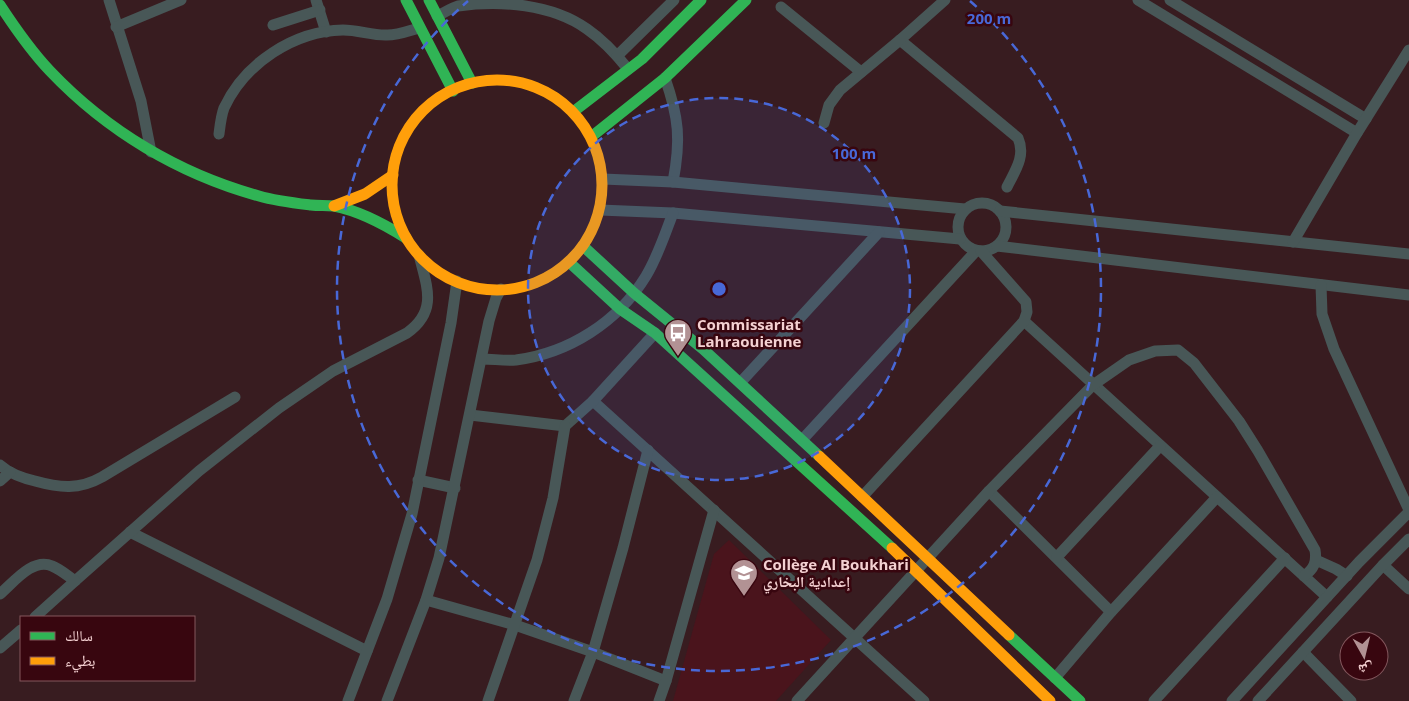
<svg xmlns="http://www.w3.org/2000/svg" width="1409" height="701" viewBox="0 0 1409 701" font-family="'Open Sans','Noto Naskh Arabic',sans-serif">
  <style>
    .built { fill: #4a141c }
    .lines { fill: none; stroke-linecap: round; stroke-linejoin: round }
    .street { stroke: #485757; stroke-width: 11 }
    .fast { stroke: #30b455; stroke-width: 11 }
    .slow { stroke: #ff9f0a; stroke-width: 11 }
    .ring { fill: none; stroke: #4868d7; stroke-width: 2.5; stroke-dasharray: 9 6 }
    .labels { text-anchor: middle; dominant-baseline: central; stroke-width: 5; stroke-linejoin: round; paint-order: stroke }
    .poi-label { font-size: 15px; font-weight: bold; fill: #f4d1d2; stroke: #38060f; text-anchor: start }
    .centre { fill: #4868d7; stroke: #38060f; stroke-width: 2.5 }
    .ring-label { font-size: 15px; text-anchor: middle; font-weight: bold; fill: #4868d7; stroke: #38060f; stroke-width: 5; stroke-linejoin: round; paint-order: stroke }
  </style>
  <rect width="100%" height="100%" fill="#381c20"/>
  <path class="built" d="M729 540 831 640 776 701H673L714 554Z"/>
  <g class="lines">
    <g class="street">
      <path d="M109 0 141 101 151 152"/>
      <path d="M316 0 326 32"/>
      <path d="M1138 0 1357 133"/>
      <path d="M1170 0 1366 119"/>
      <path d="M781 7 861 72"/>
      <path d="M437 16C444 13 451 8 458 6 500 0 552 4 587 29 603 40 616 54 628 69"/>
      <path d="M273 25 320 10"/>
      <path d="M116 27 181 0"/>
      <path d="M900 40 1018 138C1026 156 1015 171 1007 187"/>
      <path d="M617 56 674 0"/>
      <path d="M665 78C679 118 681 140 673 182"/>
      <path d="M824 123 829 105 840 90 900 40 945 0"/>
      <path d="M219 134C220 126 221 116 224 108 245 63 294 31 343 30 358 30 371 35 385 35 396 36 408 31 419 28"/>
      <path d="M603 179 673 182 965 209"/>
      <circle cx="982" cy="227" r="24"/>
      <path d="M600 210 673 213 960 239"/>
      <path d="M1000 211 1409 254"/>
      <path d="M1293 242 1357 133 1409 50"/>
      <path d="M997 246 1409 295"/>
      <path d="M1321 285 1322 314 1334 349 1409 510"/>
      <path d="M1024 321 1327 597"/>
      <path d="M482 359C493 359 505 361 516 360 569 353 618 322 646 276 658 256 665 234 673 213"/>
      <path d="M740 383 879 232"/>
      <path d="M593 401 924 701"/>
      <path d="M470 415 565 426 593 401 655 333"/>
      <path d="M802 440 976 251"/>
      <path d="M0 465C10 474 22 478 35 481 60 488 79 490 102 477L235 397"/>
      <path d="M418 480 455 488"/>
      <path d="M0 481 10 472"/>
      <path d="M989 491 1111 612"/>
      <path d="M862 497 1024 321 1027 312 1026 302 981 251"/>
      <path d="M130 532 367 651"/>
      <path d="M1057 557 1160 446"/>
      <path d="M1316 560 1336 569 1347 576"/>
      <path d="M1383 565 1409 589"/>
      <path d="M75 581 199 471 279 408 333 371 407 333C438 311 427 287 419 255"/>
      <path d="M0 594C13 583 33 557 52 566 60 569 68 576 75 581L35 617"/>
      <path d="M426 600 515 625 593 652 666 681"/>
      <path d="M0 648 21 630"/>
      <path d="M1303 652 1351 701"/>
      <path d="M1055 678 1111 612 1217 497"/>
      <path d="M348 701 387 599 412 514 451 323 457 281"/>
      <path d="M387 701 426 600 439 558 489 321 496 298 501 289"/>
      <path d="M488 701 537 560 553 498 565 426"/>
      <path d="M574 701 593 652 623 548 648 450"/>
      <path d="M659 701 666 681 714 510"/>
      <path d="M797 701 989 491 1093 385 1129 360 1155 351 1178 350 1194 363 1239 421 1258 451 1315 550C1317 562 1314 569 1304 576"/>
      <path d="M1154 701 1285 558"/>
      <path d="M1232 701 1359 562 1409 512"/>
      <path d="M1258 701 1383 565 1409 539"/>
    </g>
    <g class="fast">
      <path d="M406 0 453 91"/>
      <path d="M429 0 472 83"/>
      <path d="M0 5C15 28 31 51 50 71 107 131 179 174 259 196 276 201 294 203 311 205 319 206 326 205 334 206 360 211 384 224 406 238"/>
      <path d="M573 112 642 59 701 0"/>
      <path d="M591 137 665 78 746 0"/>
      <path d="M583 246 634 293 703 349 819 456"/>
      <path d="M569 262 620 309 655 333 892 548"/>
      <path d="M1009 635 1080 701"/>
    </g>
    <g class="slow">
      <circle cx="497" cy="185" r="105"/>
      <path d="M334 206 365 194 393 175"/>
      <path d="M819 456 1009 635"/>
      <path d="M892 548 1050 701"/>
    </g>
  </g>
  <circle cx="719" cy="289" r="191" fill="#4868d7" fill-opacity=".12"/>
  <g class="ring">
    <circle cx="719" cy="289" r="191"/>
    <path d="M970 1A382 382 0 1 1 468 1"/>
  </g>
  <defs>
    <symbol id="bus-pin" viewBox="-11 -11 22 30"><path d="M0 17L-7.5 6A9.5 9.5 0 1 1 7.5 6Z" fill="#b29294" stroke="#38060f"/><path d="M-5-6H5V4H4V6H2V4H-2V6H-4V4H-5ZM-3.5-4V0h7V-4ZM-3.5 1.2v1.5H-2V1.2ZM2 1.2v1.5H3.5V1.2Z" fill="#fff"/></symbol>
    <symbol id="school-pin" viewBox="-11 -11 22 30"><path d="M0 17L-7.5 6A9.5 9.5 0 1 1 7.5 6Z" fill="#b29294" stroke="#38060f"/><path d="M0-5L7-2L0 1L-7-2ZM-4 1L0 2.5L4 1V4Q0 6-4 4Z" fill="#fff"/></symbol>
  </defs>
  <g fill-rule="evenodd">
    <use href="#bus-pin" x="662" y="317" width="32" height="43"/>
    <use href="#school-pin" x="728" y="557" width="32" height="43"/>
  </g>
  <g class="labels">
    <g class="poi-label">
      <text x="697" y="324">Commissariat<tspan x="697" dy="17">Lahraouienne</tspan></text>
      <text x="763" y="564">Collège Al Boukhari<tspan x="763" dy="17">إعدادية البخاري</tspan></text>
    </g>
  </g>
  <circle cx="719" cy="289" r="8" class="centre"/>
  <g class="ring-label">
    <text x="989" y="24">200 m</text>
    <text x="854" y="159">100 m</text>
  </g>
  <rect x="20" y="616" width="175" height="65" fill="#38060f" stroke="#83575d"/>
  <rect x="30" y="632" width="25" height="8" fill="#30b455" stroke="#83575d"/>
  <text x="65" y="641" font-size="15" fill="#f4d1d2">سالك</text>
  <rect x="30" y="657" width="25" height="8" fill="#ff9f0a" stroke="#83575d"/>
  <text x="65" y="666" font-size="15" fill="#f4d1d2">بطيء</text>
  <g transform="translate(1364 656) rotate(172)"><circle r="24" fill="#38060f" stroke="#83575d"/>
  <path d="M0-4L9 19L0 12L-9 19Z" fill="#b29294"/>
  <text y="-8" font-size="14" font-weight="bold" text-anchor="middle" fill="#f4d1d2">ش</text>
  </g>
</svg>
